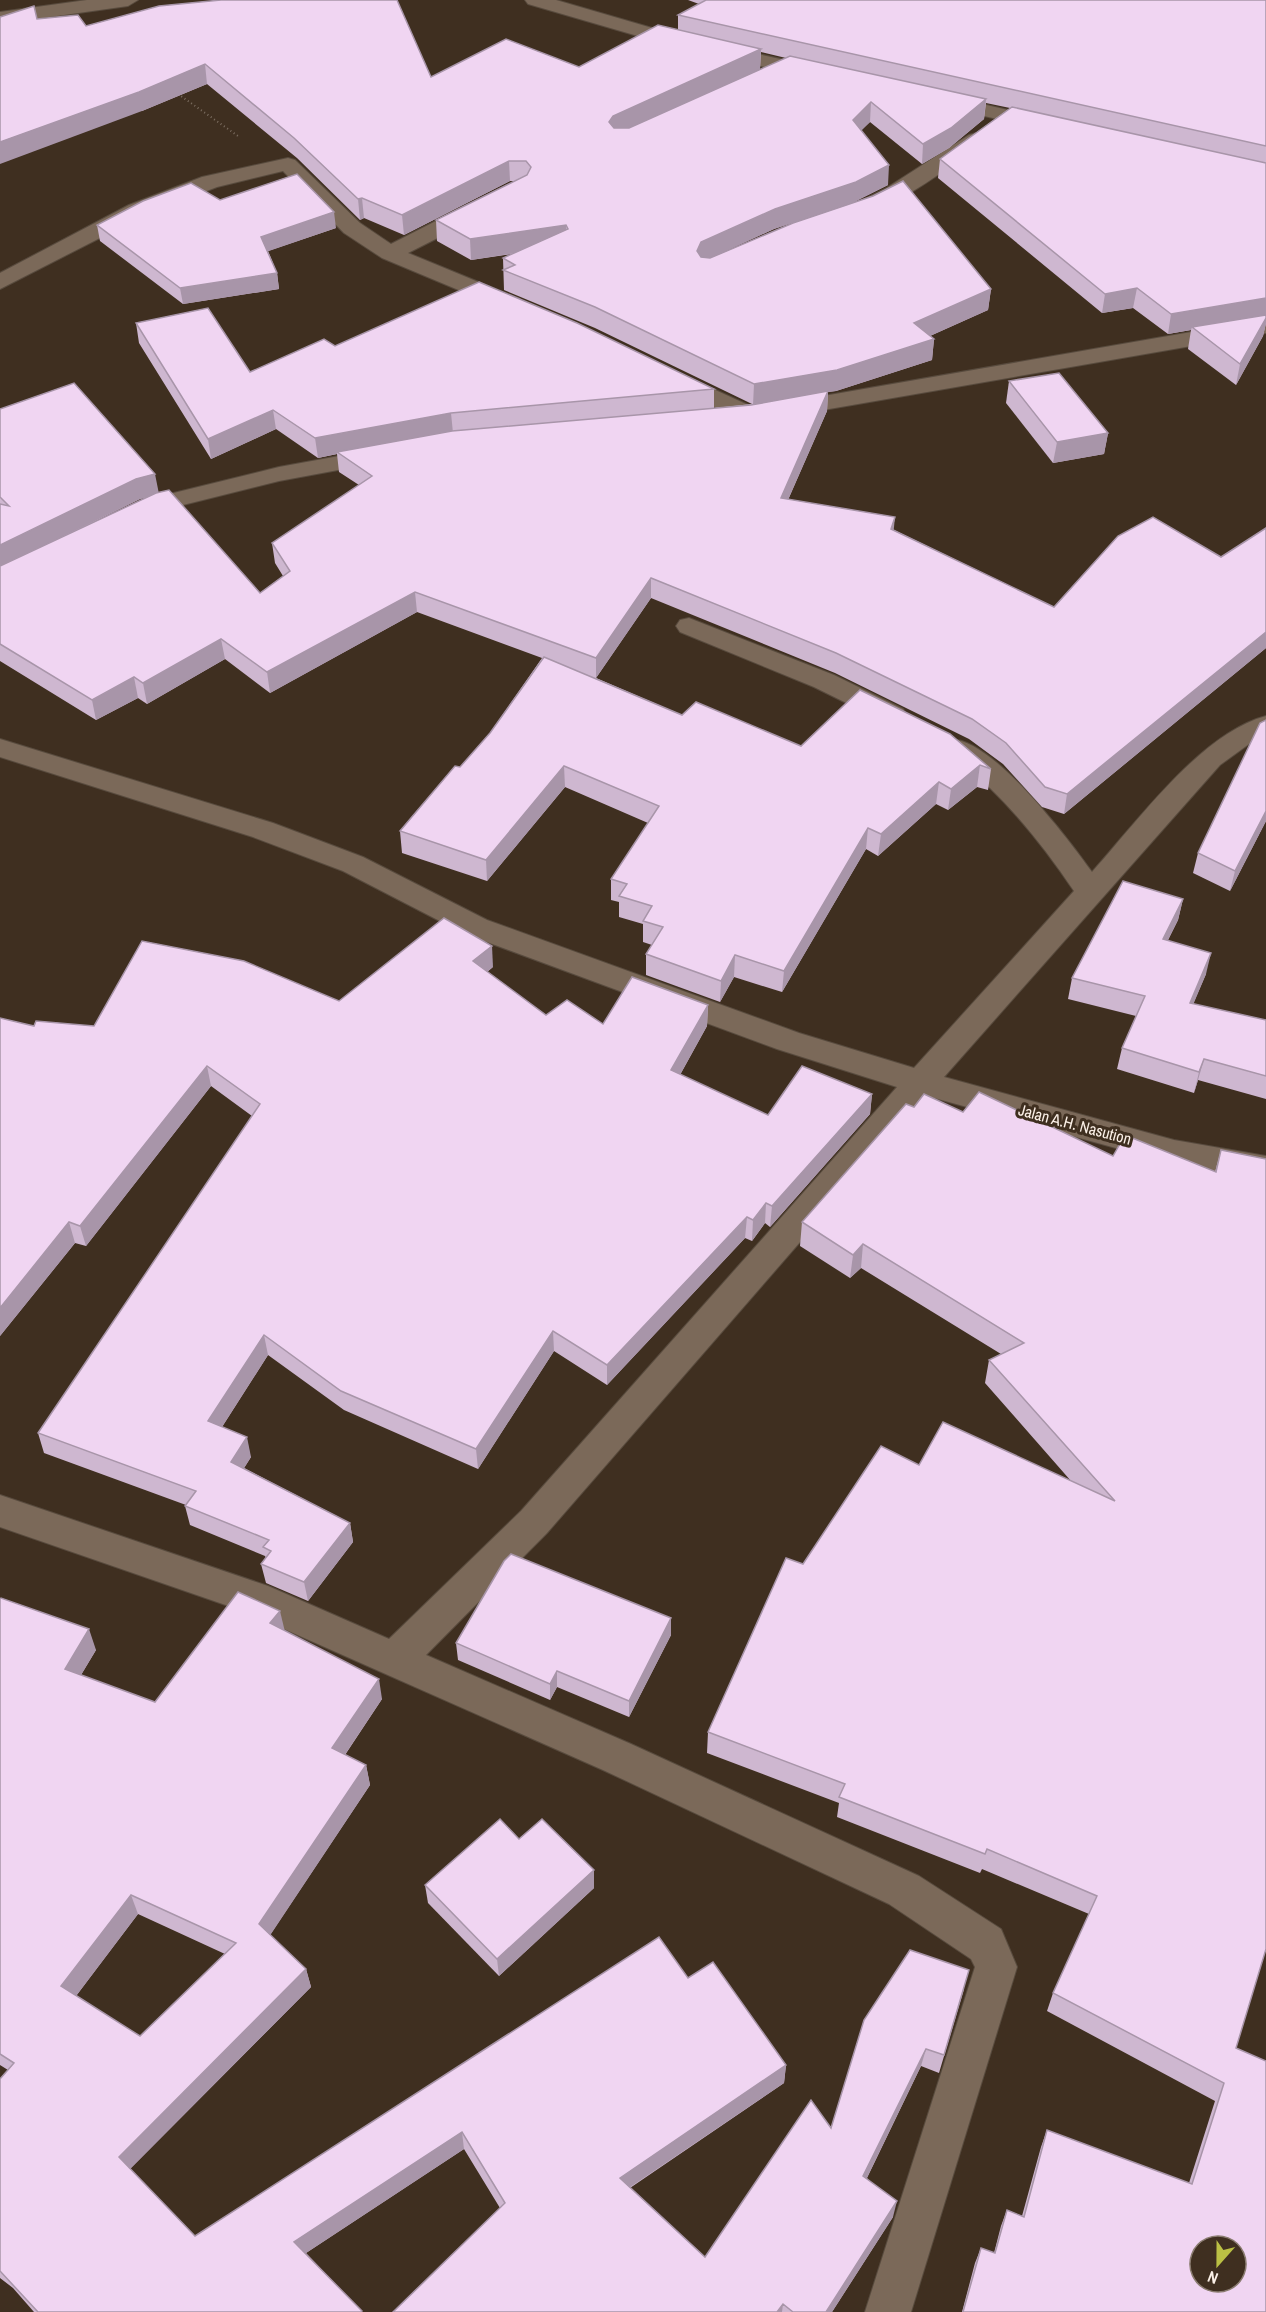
<svg xmlns="http://www.w3.org/2000/svg" width="1266" height="2312" viewBox="0 0 1266 2312" font-family="'Archivo Narrow',sans-serif">
  <style>
    .lines { fill: none; stroke-linecap: round; stroke-linejoin: round }
    .minor-casing { stroke: #584b3e; stroke-width: 2 }
    .path { stroke: #7c6e61; stroke-width: 2; stroke-dasharray: 1 3; stroke-linecap: butt }
    .minor { fill: #7b6959; fill-rule: evenodd }
    .wall { fill: #ceb7d0; fill-rule: evenodd }
    .shaded-wall { fill: #a895a9 }
    .building { fill: #f0d5f2; stroke: #a895a9; stroke-width: 1.5; fill-rule: evenodd }
    .labels { text-anchor: middle; dominant-baseline: central; stroke-width: 6; stroke-linejoin: round; paint-order: stroke }
    .street-label { font-size: 16px; fill: #fbf0e7; stroke: #3f2f20 }
  </style>
  <rect width="100%" height="100%" fill="#3f2f20"/>
  <g class="lines">
    <defs>
      <g id="minor">
        <path d="M87 0H138L128 6 0 24V12Z"/>
        <path d="M525 0H556L690 39 826 69 829 73 826 77 819 79 679 48 528 4Z"/>
        <path d="M943 95 1052 120 1055 124 1052 128 1045 130 936 105 933 101 936 97Z"/>
        <path d="M976 133 983 135 986 139 983 143C960 159 884 218 859 212L856 207 859 202 885 189 969 135Z"/>
        <path d="M288 158 295 160 360 223 391 244 469 204H485L488 209 485 214 408 253 520 299 523 304 520 309H504L382 258 344 233 283 171 217 187 145 215 0 289V273L129 205 202 177Z"/>
        <path d="M1266 319V333L783 417 775 415 771 410 775 405 783 403Z"/>
        <path d="M674 371 759 410 762 415 759 420 750 422 741 420 666 383 662 378 666 373Z"/>
        <path d="M383 448 392 450 395 455 392 460 279 481 159 511 136 521 127 518 123 513 127 508 141 501 279 467Z"/>
        <path d="M689 618 834 675 903 709 907 715 903 721 893 724 883 721 814 687 680 632 676 626 680 620Z"/>
        <path d="M1266 716V736L1249 744 1220 765 944 1077 1174 1140 1266 1156V1182L1174 1164 927 1096 547 1533 426 1655 631 1744 919 1876 1001 1929 1017 1967 911 2312H865L975 1967 971 1959 889 1904 603 1770 243 1611 0 1527V1495L268 1586 389 1639 521 1511 897 1087 777 1049 465 934 343 871 253 837 0 757V739L273 823 363 857 487 920 799 1033 914 1068 1074 891C1049 854 1022 819 990 788 975 774 952 762 941 746L945 740C986 729 1069 840 1092 872 1137 822 1201 733 1266 716Z"/>
      </g>
    </defs>
    <use href="#minor" class="minor-casing"/>
    <path class="path" d="M178 94 238 136"/>
    <use href="#minor" class="minor"/>
  </g>
  <g class="wall">
    <path d="M688 0H1266V323L1263 336 1236 385 1188 349 1191 330 1168 334 1133 308 1102 313 938 178 940 159 1010 108 986 103 984 119 949 148 922 164 870 122 861 130 888 185 854 202 774 229 710 258 991 289 988 310 930 336 934 339 932 360 836 391 828 392 827 411 788 500 894 530 1054 607 1221 557 1266 528V648L1064 814 1042 807 1003 764 969 739 835 673 651 598 596 678 682 715 801 746 860 690 991 769 988 790 977 787 948 810 936 804 878 856 866 849 782 992 734 977 720 1002 646 975V954L652 945 643 942V924L619 917V902L611 900V879L648 823 565 787 487 881 402 853 400 831 460 767 490 733 542 658 417 612 270 693 225 659 147 704 138 698 96 720 0 661V409L159 493 260 593 283 576 275 563 272 543 359 485 339 472 337 454 318 458 276 429 211 459 139 343 136 323 250 372 335 346 714 389V408L752 404 595 328 504 290 503 258 512 254 471 260 437 241 436 220 515 181H510L404 235 364 218 360 220 297 158 207 84 142 111 37 19 431 77 579 67 678 29V15L699 4ZM761 52 786 58 699 97 760 69ZM148 497 59 539 140 499Z"/>
    <path d="M220 200 336 228 268 251 277 273 279 289 183 304 100 241 97 225Z"/>
    <path d="M1009 381 1108 433 1104 454 1053 463 1006 403Z"/>
    <path d="M1266 720V821L1230 891 1193 873 1198 853Z"/>
    <path d="M1183 899 1178 920 1168 940 1206 974 1193 1004 1266 1020V1099L1198 1080 1194 1093 1117 1069 1122 1048 1136 1016 1068 999 1072 978Z"/>
    <path d="M493 967 487 972 546 1015 603 1024 708 1005 707 1026 680 1075 768 1115 872 1094 870 1114 770 1227 765 1223 752 1241 745 1238 607 1385 554 1351 478 1469 344 1410 268 1355 222 1427 251 1457 244 1468 350 1523 353 1542 308 1601 266 1583 261 1564 266 1558 265 1556 190 1525 185 1506 186 1505 44 1453 38 1433 252 1116 211 1086 86 1246 75 1243 0 1336 34 1026H94L339 1001Z"/>
    <path d="M914 1107 963 1112 1113 1156 1215 1172 1221 1150 1236 2048 1266 2312H962L975 2263 981 2248 994 2253 1001 2226 1007 2210 1022 2216 1041 2147 1047 2130 1189 2183 1215 2101 1047 2011 1053 1993 1089 1914 982 1869 980 1873 837 1817 839 1803 707 1753 708 1732 803 1564 919 1465 1071 1481 985 1383 989 1360 1001 1354 861 1268 850 1278 800 1246 802 1222Z"/>
    <path d="M0 1599 96 1650 81 1675 155 1702 285 1631 382 1699 345 1755 366 1765 370 1785 270 1935 306 1969 311 1987 130 2169 195 2236 688 1978 786 2065 784 2083 630 2188 705 2257 964 1989 939 2073 921 2066 867 2178 893 2217 832 2312H393L500 2208 464 2149 306 2253 362 2312H34L13 2288 0 2278V2079L8 2070 0 2065ZM138 1914 225 1954 140 2036 76 1996Z"/>
    <path d="M671 1618V1635L629 1717 557 1687 550 1700 458 1660 456 1643Z"/>
    <path d="M519 1839 594 1888 499 1976 428 1903 425 1885Z"/>
  </g>
  <g class="shaded-wall">
    <path d="M761 49 760 69 613 136 609 122 613 116Z"/>
    <path d="M205 64 207 84 142 111 0 164V142Z"/>
    <path d="M986 99 984 119 949 148 922 164 923 144Z"/>
    <path d="M871 102 870 122 852 140 853 120Z"/>
    <path d="M509 161 510 181 404 235 402 215Z"/>
    <path d="M889 165 888 185 854 202 774 229 700 263 697 251 701 242 775 209Z"/>
    <path d="M362 198 364 218 360 220 358 199Z"/>
    <path d="M334 212 336 228 263 253 261 237Z"/>
    <path d="M566 225 567 245 471 260 470 239Z"/>
    <path d="M277 273 279 289 183 304 180 288Z"/>
    <path d="M1137 288 1133 308 1102 313 1105 294Z"/>
    <path d="M991 289 988 310 912 344 914 323Z"/>
    <path d="M1266 298V315L1192 327 1191 330 1168 334 1171 314Z"/>
    <path d="M1266 318V323L1263 336 1236 385 1240 364Z"/>
    <path d="M934 339 932 360 836 391 828 392 827 411 780 518 753 405 754 384Z"/>
    <path d="M273 410 276 429 211 459 208 439Z"/>
    <path d="M451 413 453 433 337 452V454L318 458 315 438Z"/>
    <path d="M1108 433 1104 454 1053 463 1057 442Z"/>
    <path d="M155 474 159 494 140 499 0 567V545L136 479Z"/>
    <path d="M895 517 893 537 891 529Z"/>
    <path d="M651 578V598L596 678V658Z"/>
    <path d="M415 592 417 612 270 693 267 672Z"/>
    <path d="M1266 632V648L1064 814 1067 794Z"/>
    <path d="M221 639 225 659 147 704 143 683Z"/>
    <path d="M134 677 138 698 96 720 92 700Z"/>
    <path d="M980 765 977 787 948 810 951 789Z"/>
    <path d="M564 766 565 787 487 881 486 860Z"/>
    <path d="M939 782 936 804 878 856 881 834Z"/>
    <path d="M1266 811V821L1230 891 1235 871Z"/>
    <path d="M868 828 866 849 782 992 784 971Z"/>
    <path d="M1183 899 1178 920 1158 960 1163 939Z"/>
    <path d="M492 946 493 967 474 982 473 961Z"/>
    <path d="M1211 953 1206 974 1185 1024 1190 1003Z"/>
    <path d="M735 955 734 977 720 1002 721 981Z"/>
    <path d="M708 1005 707 1026 671 1091V1070Z"/>
    <path d="M1204 1059 1198 1080 1194 1093 1199 1072Z"/>
    <path d="M207 1066 211 1086 86 1246 80 1226Z"/>
    <path d="M872 1094 870 1114 770 1227 772 1206Z"/>
    <path d="M766 1203 765 1223 752 1241 753 1220Z"/>
    <path d="M747 1217 745 1238 607 1385V1365Z"/>
    <path d="M69 1222 75 1243 0 1336V1308Z"/>
    <path d="M863 1244 861 1268 850 1278 853 1255Z"/>
    <path d="M553 1331 554 1351 478 1469 476 1449Z"/>
    <path d="M264 1335 268 1355 213 1441 208 1421Z"/>
    <path d="M247 1437 251 1457 236 1481 231 1462Z"/>
    <path d="M350 1523 353 1542 308 1601 304 1582Z"/>
    <path d="M280 1611 285 1632 270 1623Z"/>
    <path d="M671 1618V1635L629 1717V1701Z"/>
    <path d="M89 1629 96 1650 72 1690 65 1669Z"/>
    <path d="M557 1671V1687L550 1700V1684Z"/>
    <path d="M379 1679 382 1699 336 1768 332 1748Z"/>
    <path d="M366 1765 370 1785 265 1943 259 1924Z"/>
    <path d="M594 1870V1888L499 1976 497 1959Z"/>
    <path d="M131 1895 138 1914 70 2004 61 1986Z"/>
    <path d="M306 1969 311 1987 126 2173 119 2157Z"/>
    <path d="M926 2049 921 2066 860 2192 863 2176Z"/>
    <path d="M786 2065 784 2083 620 2194V2178Z"/>
    <path d="M462 2132 464 2149 300 2257 294 2242Z"/>
    <path d="M897 2201 893 2217 832 2312H826Z"/>
    <path d="M783 2304 782 2312H777Z"/>
  </g>
  <g class="building">
    <path d="M221 0H397L431 77 506 39 579 67 658 25 761 49 613 116 609 122 614 128H629L790 56 986 99 951 128 923 144 871 102 853 120 889 165 856 182 775 209 701 242 697 251 701 257 710 258 793 223 873 196 903 181 991 289 914 323 934 339 837 370 754 384 595 307 503 270 515 265 503 258 568 229 566 225 470 239 436 220 527 175 531 167 526 161H509L402 215 362 198 358 199 294 138 205 64 139 92 0 142V17L34 6 37 19 78 15 86 26 159 6Z"/>
    <path d="M706 0H1266V146L678 15Z"/>
    <path d="M1012 107 1266 163V298L1171 314 1137 288 1105 294 940 159Z"/>
    <path d="M297 174 334 212 261 237 277 273 180 288 97 225 143 201 191 183 220 200Z"/>
    <path d="M479 282 577 323 714 389 451 413 315 438 273 410 208 439 136 323 208 308 250 372 324 339 335 346Z"/>
    <path d="M1266 315V318L1240 364 1192 327Z"/>
    <path d="M1059 373 1108 433 1057 442 1009 381Z"/>
    <path d="M74 383 155 474 136 479 0 545V504L9 506 0 497V409Z"/>
    <path d="M828 391 781 498 895 517 891 529 1054 607 1118 536 1153 517 1221 557 1266 528V632L1067 794 1045 787 1006 743 972 719 836 653 651 578 596 658 415 592 267 672 221 639 143 683 134 677 92 700 0 644V566L156 493 169 490 260 593 290 571 272 543 372 476 337 452 452 431 751 405Z"/>
    <path d="M544 657 682 715 696 702 801 746 860 690 950 734 991 769 980 765 951 789 939 782 881 834 868 828 784 971 735 955 721 981 646 954 663 927 643 921 652 906 619 896 627 884 611 879 659 806 564 766 486 860 400 831 455 766 460 767 490 733Z"/>
    <path d="M1266 720V811L1235 871 1198 853 1260 723Z"/>
    <path d="M1123 881 1183 899 1163 939 1211 953 1190 1003 1266 1020V1076L1204 1059 1199 1072 1122 1048 1145 996 1072 978Z"/>
    <path d="M444 918 492 946 473 961 546 1015 567 1000 603 1024 632 977 708 1005 671 1070 768 1115 802 1066 872 1094 772 1206 766 1203 753 1220 747 1217 607 1365 553 1331 476 1449 341 1391 264 1335 208 1421 247 1437 231 1462 350 1523 304 1582 261 1564 271 1551 263 1547 269 1540 185 1506 196 1491 38 1433 260 1104 207 1066 80 1226 69 1222 0 1308V1018L34 1026 36 1021 94 1026 142 941 244 961 339 1001Z"/>
    <path d="M979 1092 1113 1156 1125 1135 1216 1172 1221 1150 1266 1159V1949L1236 2048 1266 2061V2312H963L981 2248 995 2253 1007 2210 1024 2217 1047 2130 1192 2184 1224 2083 1053 1993 1097 1896 987 1849 985 1854 839 1797 845 1784 708 1732 786 1558 803 1564 881 1446 919 1465 943 1422 1115 1501 989 1360 1024 1343 863 1244 853 1255 802 1222 906 1104 914 1107 924 1094 963 1112ZM1200 2246H1236V2282H1200Z"/>
    <path d="M511 1554 671 1618 629 1701 557 1671 550 1684 456 1643 504 1561Z"/>
    <path d="M238 1592 280 1611 270 1623 379 1679 332 1748 366 1765 259 1924 306 1969 119 2157 195 2236 659 1937 688 1978 713 1962 786 2065 620 2178 705 2257 811 2100 831 2128 864 2020 910 1950 969 1970 944 2055 926 2049 863 2176 897 2201 826 2312H793L783 2304 777 2312H393L505 2203 462 2132 294 2242 362 2311 361 2312H38L0 2271V2079L14 2063 0 2054V1599L1 1598 89 1629 65 1669 155 1702ZM131 1895 236 1943 140 2036 61 1986Z"/>
    <path d="M500 1819 519 1839 542 1819 594 1870 497 1959 425 1885Z"/>
  </g>
  <g class="labels">
    <g class="street-label">
      <text transform="translate(1075 1124) rotate(15)">Jalan A.H. Nasution</text>
    </g>
  </g>
  <g transform="translate(1218 2264) rotate(201)"><circle r="28" fill="#3f2f20" stroke="#8a7c70" stroke-width="1.5"/>
  <path d="M0-4.5L10 22L0 15L-10 22Z" fill="#bbc044"/>
  <text y="-9" font-size="16" font-weight="bold" text-anchor="middle" fill="#fbf0e7">N</text>
  </g>
</svg>
